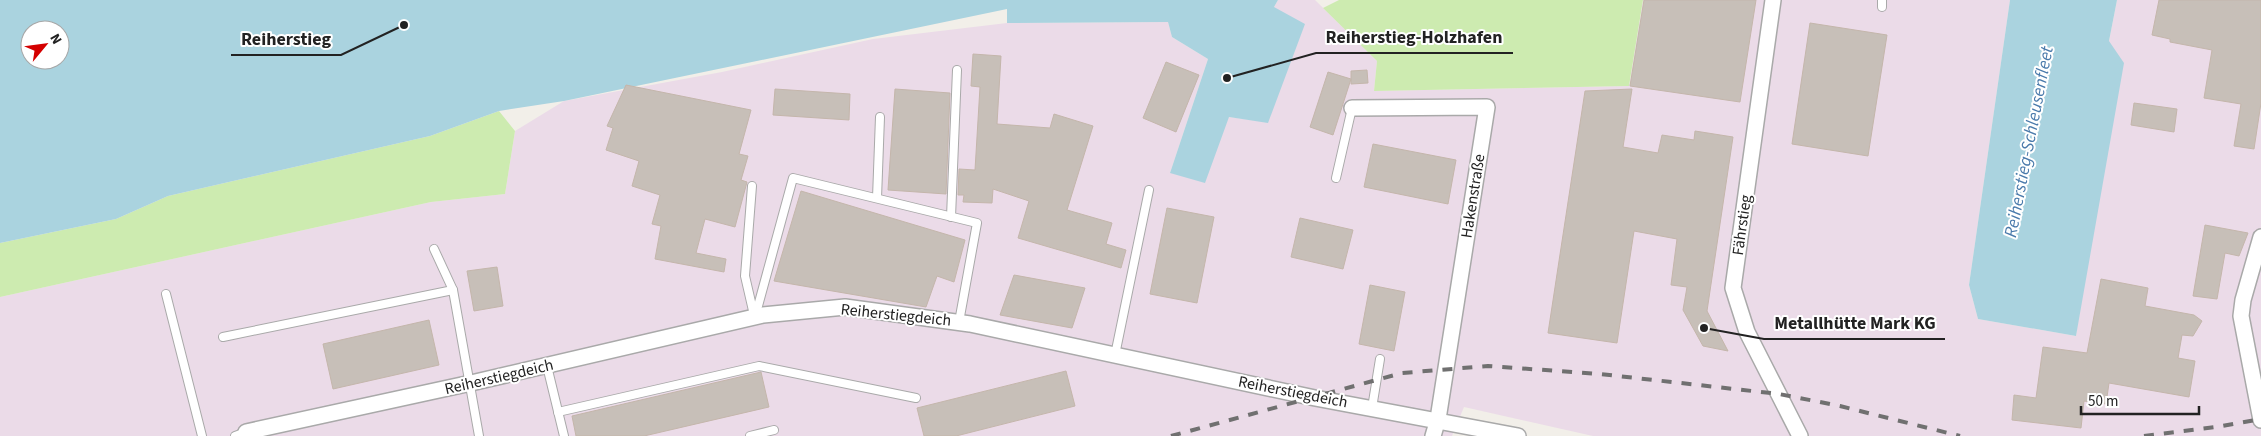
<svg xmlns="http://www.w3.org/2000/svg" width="2261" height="436" viewBox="0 0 2261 436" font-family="'Source Sans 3',sans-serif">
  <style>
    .industrial { fill: #ebdbe8 }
    .grass { fill: #cdebb0 }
    .water { fill: #aad3df; fill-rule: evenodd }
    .building { fill: #c7bfb8; stroke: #c4b6ab }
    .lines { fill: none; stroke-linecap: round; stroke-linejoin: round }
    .lane-casing { stroke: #a9a9a9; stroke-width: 10 }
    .street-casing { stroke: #a9a9a9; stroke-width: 18 }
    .lane { stroke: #fff; stroke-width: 8 }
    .street { stroke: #fff; stroke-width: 15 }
    .rail { stroke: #707070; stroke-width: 4; stroke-dasharray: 10 10; stroke-linecap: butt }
    .labels { text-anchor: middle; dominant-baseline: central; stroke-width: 4; stroke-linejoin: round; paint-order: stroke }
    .street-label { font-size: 16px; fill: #222; stroke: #fff }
    .water-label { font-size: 18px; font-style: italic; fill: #4a7aab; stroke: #fff }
    .leader { fill: none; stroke: #222; stroke-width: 2 }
    .callout-dot { fill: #222; stroke: #fff; stroke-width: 2 }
    .callout-label { font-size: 18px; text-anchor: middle; font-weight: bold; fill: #222; stroke: #fff; stroke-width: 4; stroke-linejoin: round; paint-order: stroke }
  </style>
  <rect width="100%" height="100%" fill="#f2efe9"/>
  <path class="industrial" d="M1278 0H1315L1377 61 1374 91 1629 86 1643 0H2010L1969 285 1978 319 2076 336 2109 41 2117 0H2261V436H1593L1464 407 1452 436H0V297L431 202 505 194 515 131 564 101 722 72 873 39 1007 23 1168 22 1172 37 1208 59 1170 173 1229 117 1268 122 1274 7Z"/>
  <g class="grass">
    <path d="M1339 0H1643L1629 86 1374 91 1377 61 1323 8Z"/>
    <path d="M499 111 515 131 505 194 431 202 0 297V243L116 219 168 196 430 136Z"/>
  </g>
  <g class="water">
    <path d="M0 0H1278L1274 7 1305 24 1268 123 1229 117 1205 183 1170 173 1208 59 1172 37 1168 22 1007 23V9L564 101 499 111 430 136 168 196 116 219 0 243ZM30 30H60V60H30Z"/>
    <path d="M2010 0H2117L2109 41 2124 63 2076 336 1978 319 1969 285Z"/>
  </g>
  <g class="building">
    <path d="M1644 0H1756L1740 102 1630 86Z"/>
    <path d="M2159 0H2261V103L2254 149 2234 146 2241 104 2204 98 2212 50 2170 42V39L2152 35Z"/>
    <path d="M1810 23 1887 35 1868 156 1792 144Z"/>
    <path d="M973 54 1001 56 997 124 1050 128 1054 114 1093 126 1067 210 1112 223 1106 244 1126 250 1121 268 1018 238 1029 201 993 189 992 203 963 202 964 195H958L959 169 975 170 980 87 971 86Z"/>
    <path d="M1166 62 1199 75 1176 132 1143 118Z"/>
    <path d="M1367 70 1368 83 1351 84V71Z"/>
    <path d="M1328 72 1351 79 1333 135 1310 127Z"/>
    <path d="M626 85 751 110 739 154 748 156 741 180 747 182 735 227 705 219 696 253 726 259 724 272 655 259 661 226 652 224 660 195 632 186 639 161 606 150 613 128 607 126Z"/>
    <path d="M775 89 850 94 849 120 773 115Z"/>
    <path d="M895 89 950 93 946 194 888 190Z"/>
    <path d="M1632 89 1623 147 1658 153 1662 135 1694 140 1695 131 1733 137 1707 311 1728 351 1703 346 1683 310 1687 287 1671 285 1677 239 1634 231 1617 343 1548 333 1585 91Z"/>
    <path d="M2134 103 2177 109 2174 132 2131 125Z"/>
    <path d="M1373 144 1456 160 1448 204 1364 187Z"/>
    <path d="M801 191 965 240 954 282 937 276 926 307 774 281Z"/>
    <path d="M1167 208 1214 217 1197 303 1150 294Z"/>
    <path d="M1300 218 1353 230 1343 269 1291 257Z"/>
    <path d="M2205 225 2248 233 2239 256 2225 253 2217 299 2193 296Z"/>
    <path d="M497 267 503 306 474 311 467 271Z"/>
    <path d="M1014 275 1085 288 1072 328 1000 315Z"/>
    <path d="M2101 279 2148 288 2145 306 2194 315 2202 321 2193 336 2182 335 2178 358 2195 361 2189 397 2109 383 2106 404 2084 401 2081 428 2012 420 2014 395 2036 398 2043 347 2087 353Z"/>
    <path d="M1370 285 1405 292 1394 351 1359 344Z"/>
    <path d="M429 320 439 365 333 389 323 344Z"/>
    <path d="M1066 371 1075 406 956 436H924L917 408Z"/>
    <path d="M761 372 769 407 644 436H576L572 416Z"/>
  </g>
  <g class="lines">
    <defs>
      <g id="lane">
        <path d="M1882 7V0"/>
        <path d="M1336 178 1352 108"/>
        <path d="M752 186 745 276 754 315"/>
        <path d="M877 198 880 117"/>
        <path d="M951 217 957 70"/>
        <path d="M434 249 453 290 479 436"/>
        <path d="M166 294 202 436"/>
        <path d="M755 317 793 178 977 223 959 322"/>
        <path d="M223 337 453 290"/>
        <path d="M1115 355 1149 190"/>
        <path d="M547 366 564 436"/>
        <path d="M1372 408 1380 359"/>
        <path d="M558 412 759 366 916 398"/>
        <path d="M235 436 246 432"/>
        <path d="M750 436 774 430"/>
      </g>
      <g id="street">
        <path d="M1773 0 1733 288 1747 332 1800 436"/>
        <path d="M1352 108 1487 107 1438 419 1433 436"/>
        <path d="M2261 237 2243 300 2241 316 2261 420"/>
        <path d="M246 432 471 383 763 315 845 307 970 324 1315 398 1518 436"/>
      </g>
    </defs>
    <use href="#lane" class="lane-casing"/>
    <use href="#street" class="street-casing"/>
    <use href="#lane" class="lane"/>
    <use href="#street" class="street"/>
    <g class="rail">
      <path d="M1171 436 1402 373 1488 366 1600 374 1779 394 1840 406 1960 436"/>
      <path d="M2144 436 2216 427 2261 419"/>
    </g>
  </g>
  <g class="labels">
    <g class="street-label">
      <text transform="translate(1473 196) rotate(-81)">Hakenstraße</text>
      <text transform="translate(1742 225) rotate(-82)">Fährstieg</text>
      <text transform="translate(896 315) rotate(6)">Reiherstiegdeich</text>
      <text transform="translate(499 377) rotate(-13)">Reiherstiegdeich</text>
      <text transform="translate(1293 392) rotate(11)">Reiherstiegdeich</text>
    </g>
    <g class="water-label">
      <text transform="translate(2029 142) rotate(-79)">Reiherstieg-Schleusenfleet</text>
    </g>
  </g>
  <path class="leader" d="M1227 78L1316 53H1513M404 25L341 55H231M1704 328L1764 339H1945"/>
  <g class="callout-dot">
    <circle cx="1227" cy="78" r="5"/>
    <circle cx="404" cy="25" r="5"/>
    <circle cx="1704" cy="328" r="5"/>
  </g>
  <g class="callout-label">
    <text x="1414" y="43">Reiherstieg-Holzhafen</text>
    <text x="286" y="45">Reiherstieg</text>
    <text x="1855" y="329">Metallhütte Mark KG</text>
  </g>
  <g transform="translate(45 45) rotate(61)"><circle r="24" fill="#ffffff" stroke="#a7a7a7"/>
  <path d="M0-4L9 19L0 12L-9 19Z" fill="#d40000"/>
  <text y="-8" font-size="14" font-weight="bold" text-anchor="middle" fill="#222222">N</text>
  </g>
  <path d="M2081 406v8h118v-8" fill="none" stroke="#222222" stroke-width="2.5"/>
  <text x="2088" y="406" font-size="15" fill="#222222" stroke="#ffffff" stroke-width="4" paint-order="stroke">50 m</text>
</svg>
